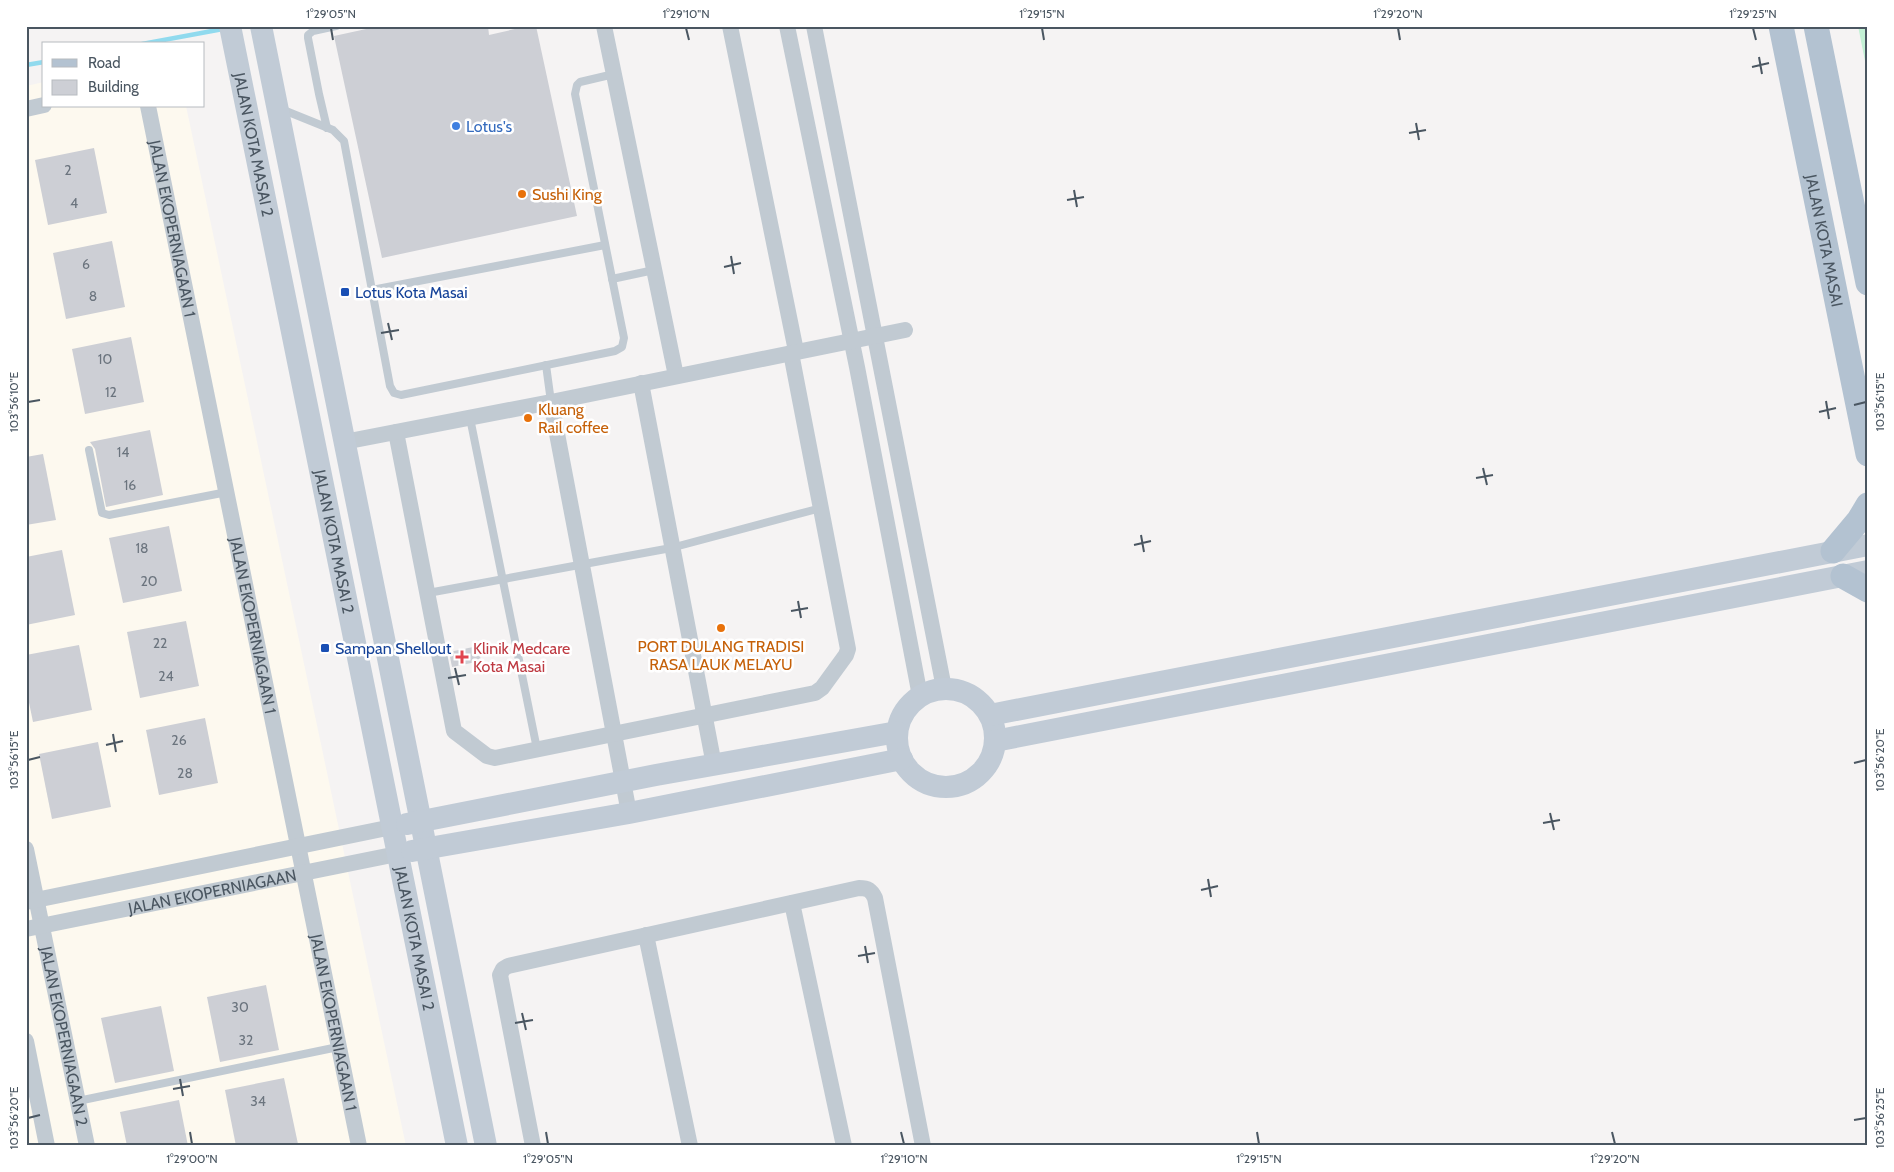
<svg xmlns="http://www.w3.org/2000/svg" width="1894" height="1172" viewBox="0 0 1894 1172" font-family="Cabin,sans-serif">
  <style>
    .commercial { fill: #fdf9ef }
    .green { fill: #c3f1d5 }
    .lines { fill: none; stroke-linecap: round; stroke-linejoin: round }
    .stream { stroke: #90daee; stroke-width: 4.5 }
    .building { fill: #cdcfd5 }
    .lane { stroke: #c1cad2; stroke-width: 8 }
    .street { stroke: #c1cad2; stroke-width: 16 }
    .secondary { stroke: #c1cbd6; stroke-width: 22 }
    .primary { stroke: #b3c2d1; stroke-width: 25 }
    .ticks { fill: none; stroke: #4a5661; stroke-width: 2 }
    .shop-dot { fill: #3f7fe0; stroke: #fff; stroke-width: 2 }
    .food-dot { fill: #e8710a; stroke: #fff; stroke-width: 2 }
    .transit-dot { fill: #1a4fb4; stroke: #fff; stroke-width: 2 }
    .health-dot { fill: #e0444e; stroke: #fff; stroke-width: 2 }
    .labels { text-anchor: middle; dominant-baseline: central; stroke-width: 5; stroke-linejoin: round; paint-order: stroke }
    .number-label { font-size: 14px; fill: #6b747e }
    .shop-label { font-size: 16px; fill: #366cbe; stroke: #fff; text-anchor: start }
    .street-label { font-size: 16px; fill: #4a5661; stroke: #fff }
    .food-label { font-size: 16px; fill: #c56008; stroke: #fff; text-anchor: start }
    .transit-label { font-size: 16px; fill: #164399; stroke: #fff; text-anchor: start }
    .health-label { font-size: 16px; fill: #be3a42; stroke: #fff; text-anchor: start }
    .neatline { fill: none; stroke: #4a5661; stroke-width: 2 }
    .ticks-label { font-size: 12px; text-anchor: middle; fill: #4a5661 }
  </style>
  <rect width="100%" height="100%" fill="#f5f3f3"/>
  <path class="commercial" d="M44 82V106H186L406 1146H26V86Z"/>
  <path class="green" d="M1858 26H1868V76Z"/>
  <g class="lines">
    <g class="stream">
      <path d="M142 44 223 29"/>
      <path d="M26 65 44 62"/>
    </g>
  </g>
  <g class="building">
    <path d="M380 26H488L489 35 528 26H536L577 216 382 258 334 36Z"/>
    <path d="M94 148 107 213 48 225 35 160Z"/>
    <path d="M112 241 125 307 66 319 53 253Z"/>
    <path d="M131 337 144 402 85 414 72 349Z"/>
    <path d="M150 430 163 495 106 507 95 449 90 442Z"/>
    <path d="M43 454 56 520 26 525V457Z"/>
    <path d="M169 526 182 591 123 603 109 538Z"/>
    <path d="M62 550 75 615 26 625V557Z"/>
    <path d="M186 621 199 686 140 698 127 632Z"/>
    <path d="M79 645 92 710 33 722 26 688V655Z"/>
    <path d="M478 646 481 661 452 667 449 652Z"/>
    <path d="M205 718 218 783 159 795 146 730Z"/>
    <path d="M98 742 111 807 52 819 39 754Z"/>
    <path d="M266 985 279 1050 220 1062 207 997Z"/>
    <path d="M161 1006 174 1071 115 1083 101 1018Z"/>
    <path d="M284 1078 298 1144 288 1146H236L225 1090Z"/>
    <path d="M179 1100 188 1146H127L120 1112Z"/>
  </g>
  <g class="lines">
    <g class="lane">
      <path d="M281 109 333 130 344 141 390 386 394 393 401 395 615 351 622 347 624 338 575 94 577 85 580 82 614 74"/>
      <path d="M327 128 319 94 308 38V35L313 31 336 26"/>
      <path d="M612 279 654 270"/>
      <path d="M372 290 605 245"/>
      <path d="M546 365 551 402"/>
      <path d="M470 418 537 749"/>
      <path d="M89 450 102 513 109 515 227 492"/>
      <path d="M428 593 671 548 821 508"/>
      <path d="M78 1101 338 1047"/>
    </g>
    <g class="street">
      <path d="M604 26 676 376"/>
      <path d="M730 26 796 351"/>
      <path d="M787 26 857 367 920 696"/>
      <path d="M814 26 944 688"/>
      <path id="s1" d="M148 106 359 1146"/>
      <path d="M26 109 44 105"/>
      <path d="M641 383 714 765"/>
      <path d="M551 402 629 813"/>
      <path d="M396 432 454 731 487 756 495 758 815 693 822 688 846 655 848 649 791 353"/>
      <path d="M344 442 551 402 905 330"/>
      <path id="s2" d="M26 849 87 1146"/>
      <path d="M26 902 392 827"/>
      <path d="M792 903 844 1146"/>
      <path id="s3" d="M26 929 397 854"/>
      <path d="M646 935 690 1146"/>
      <path d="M26 1041 47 1146"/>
      <path d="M533 1146 500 975 503 969 508 966 859 888C868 888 871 890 875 898L923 1146"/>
    </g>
    <g class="secondary">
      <path id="s4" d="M230 26 457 1146"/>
      <path d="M261 26 486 1146"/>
      <circle cx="946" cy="738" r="49"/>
      <path d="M990 715 1868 545"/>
      <path d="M995 741 1868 571"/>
      <path d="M407 824 656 775 897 732"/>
      <path d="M412 851 629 813 902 759"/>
    </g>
    <g class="primary">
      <path id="s5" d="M1781 26 1868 454"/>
      <path d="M1816 26 1868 283"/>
      <path d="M1833 551 1859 520 1868 505"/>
      <path d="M1843 576 1868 590"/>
    </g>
  </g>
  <path class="ticks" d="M331 28 333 40M686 28 689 40M1042 28 1044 40M1398 28 1400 40M1753 28 1756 40M1759 57 1762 74M1752 67 1769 63M1416 123 1419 140M1409 133 1426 130M1074 190 1077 207M1067 200 1084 197M731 256 734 274M724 267 741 263M388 323 392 340M381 333 399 330M1826 401 1829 419M28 402 40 400M1854 405 1866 402M1819 412 1836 408M1483 468 1487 485M1476 478 1493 475M1141 535 1144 552M1134 545 1151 541M798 601 801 618M791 611 808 608M455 668 459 685M448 678 466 675M113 734 116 752M106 745 123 741M28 760 40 757M1854 763 1866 760M1550 813 1554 830M1543 823 1560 820M1208 879 1211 897M1201 890 1218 886M865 946 868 963M858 956 875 953M522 1013 526 1030M515 1023 533 1020M180 1079 183 1096M173 1089 190 1086M28 1118 40 1115M1854 1120 1866 1118M190 1132 192 1144M546 1132 548 1144M901 1132 904 1144M1257 1132 1259 1144M1612 1132 1615 1144"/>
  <circle class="shop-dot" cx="456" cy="126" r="5"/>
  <g class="food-dot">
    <circle cx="522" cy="194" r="5"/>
    <circle cx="528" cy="418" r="5"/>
    <circle cx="721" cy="628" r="5"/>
  </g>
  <g class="transit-dot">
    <rect x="340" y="287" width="10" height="10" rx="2.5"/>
    <rect x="320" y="643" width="10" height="10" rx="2.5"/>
  </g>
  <path class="health-dot" d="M459.5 649.5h5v5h5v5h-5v5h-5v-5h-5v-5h5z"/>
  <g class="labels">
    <g class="number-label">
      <text x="68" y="170">2</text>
      <text x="74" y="203">4</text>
      <text x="86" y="264">6</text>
      <text x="93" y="296">8</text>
      <text x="105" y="359">10</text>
      <text x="111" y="392">12</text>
      <text x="123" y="452">14</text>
      <text x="130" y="485">16</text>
      <text x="142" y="548">18</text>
      <text x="149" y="581">20</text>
      <text x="160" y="643">22</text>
      <text x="166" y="676">24</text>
      <text x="179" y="740">26</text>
      <text x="185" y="773">28</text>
      <text x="240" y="1007">30</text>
      <text x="246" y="1040">32</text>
      <text x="258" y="1101">34</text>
    </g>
    <g class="shop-label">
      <text x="466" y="126">Lotus's</text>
    </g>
    <g class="street-label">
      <text stroke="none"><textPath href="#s4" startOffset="121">JALAN KOTA MASAI 2</textPath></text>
      <text stroke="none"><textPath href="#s1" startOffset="125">JALAN EKOPERNIAGAAN 1</textPath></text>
      <text stroke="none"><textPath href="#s5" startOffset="219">JALAN KOTA MASAI</textPath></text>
      <text stroke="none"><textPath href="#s4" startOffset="526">JALAN KOTA MASAI 2</textPath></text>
      <text stroke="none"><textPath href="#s1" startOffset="530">JALAN EKOPERNIAGAAN 1</textPath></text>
      <text stroke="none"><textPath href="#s3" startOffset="190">JALAN EKOPERNIAGAAN</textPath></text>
      <text stroke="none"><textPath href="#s4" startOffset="931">JALAN KOTA MASAI 2</textPath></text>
      <text stroke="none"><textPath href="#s1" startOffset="935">JALAN EKOPERNIAGAAN 1</textPath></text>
      <text stroke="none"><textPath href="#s2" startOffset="191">JALAN EKOPERNIAGAAN 2</textPath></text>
    </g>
    <g class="food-label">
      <text x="532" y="194">Sushi King</text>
      <text x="538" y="409">Kluang<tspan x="538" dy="18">Rail coffee</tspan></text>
      <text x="721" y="646" text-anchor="middle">PORT DULANG TRADISI<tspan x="721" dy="18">RASA LAUK MELAYU</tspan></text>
    </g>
    <g class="transit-label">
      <text x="355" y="292">Lotus Kota Masai</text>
      <text x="335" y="648">Sampan Shellout</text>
    </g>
    <g class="health-label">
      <text x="473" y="648">Klinik Medcare<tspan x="473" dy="18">Kota Masai</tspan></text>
    </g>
  </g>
  <rect width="1894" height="1172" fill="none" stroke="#ffffff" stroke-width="55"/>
  <rect x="42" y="42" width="162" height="65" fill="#ffffff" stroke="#b7bbc0"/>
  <rect x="52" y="59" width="25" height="8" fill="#b3c2d1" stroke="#b7bbc0"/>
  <text x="88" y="68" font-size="15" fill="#4a5661">Road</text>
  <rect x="52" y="80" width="25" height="15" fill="#cdcfd5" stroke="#b7bbc0"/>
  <text x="88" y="92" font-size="15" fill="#4a5661">Building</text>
  <rect x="28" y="28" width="1838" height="1116" class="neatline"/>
  <g class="ticks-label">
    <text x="331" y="18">1°29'05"N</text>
    <text x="686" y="18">1°29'10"N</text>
    <text x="1042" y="18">1°29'15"N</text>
    <text x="1398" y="18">1°29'20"N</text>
    <text x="1753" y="18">1°29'25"N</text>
    <text transform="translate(14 402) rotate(-90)" y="4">103°56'10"E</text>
    <text transform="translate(1880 402) rotate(-90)" y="4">103°56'15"E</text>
    <text transform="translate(14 760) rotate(-90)" y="4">103°56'15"E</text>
    <text transform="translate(1880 760) rotate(-90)" y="4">103°56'20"E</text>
    <text transform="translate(14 1118) rotate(-90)" y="4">103°56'20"E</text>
    <text transform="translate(1880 1118) rotate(-90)" y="4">103°56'25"E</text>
    <text x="192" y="1163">1°29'00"N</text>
    <text x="548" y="1163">1°29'05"N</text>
    <text x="904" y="1163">1°29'10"N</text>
    <text x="1259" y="1163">1°29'15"N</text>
    <text x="1615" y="1163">1°29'20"N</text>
  </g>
</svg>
